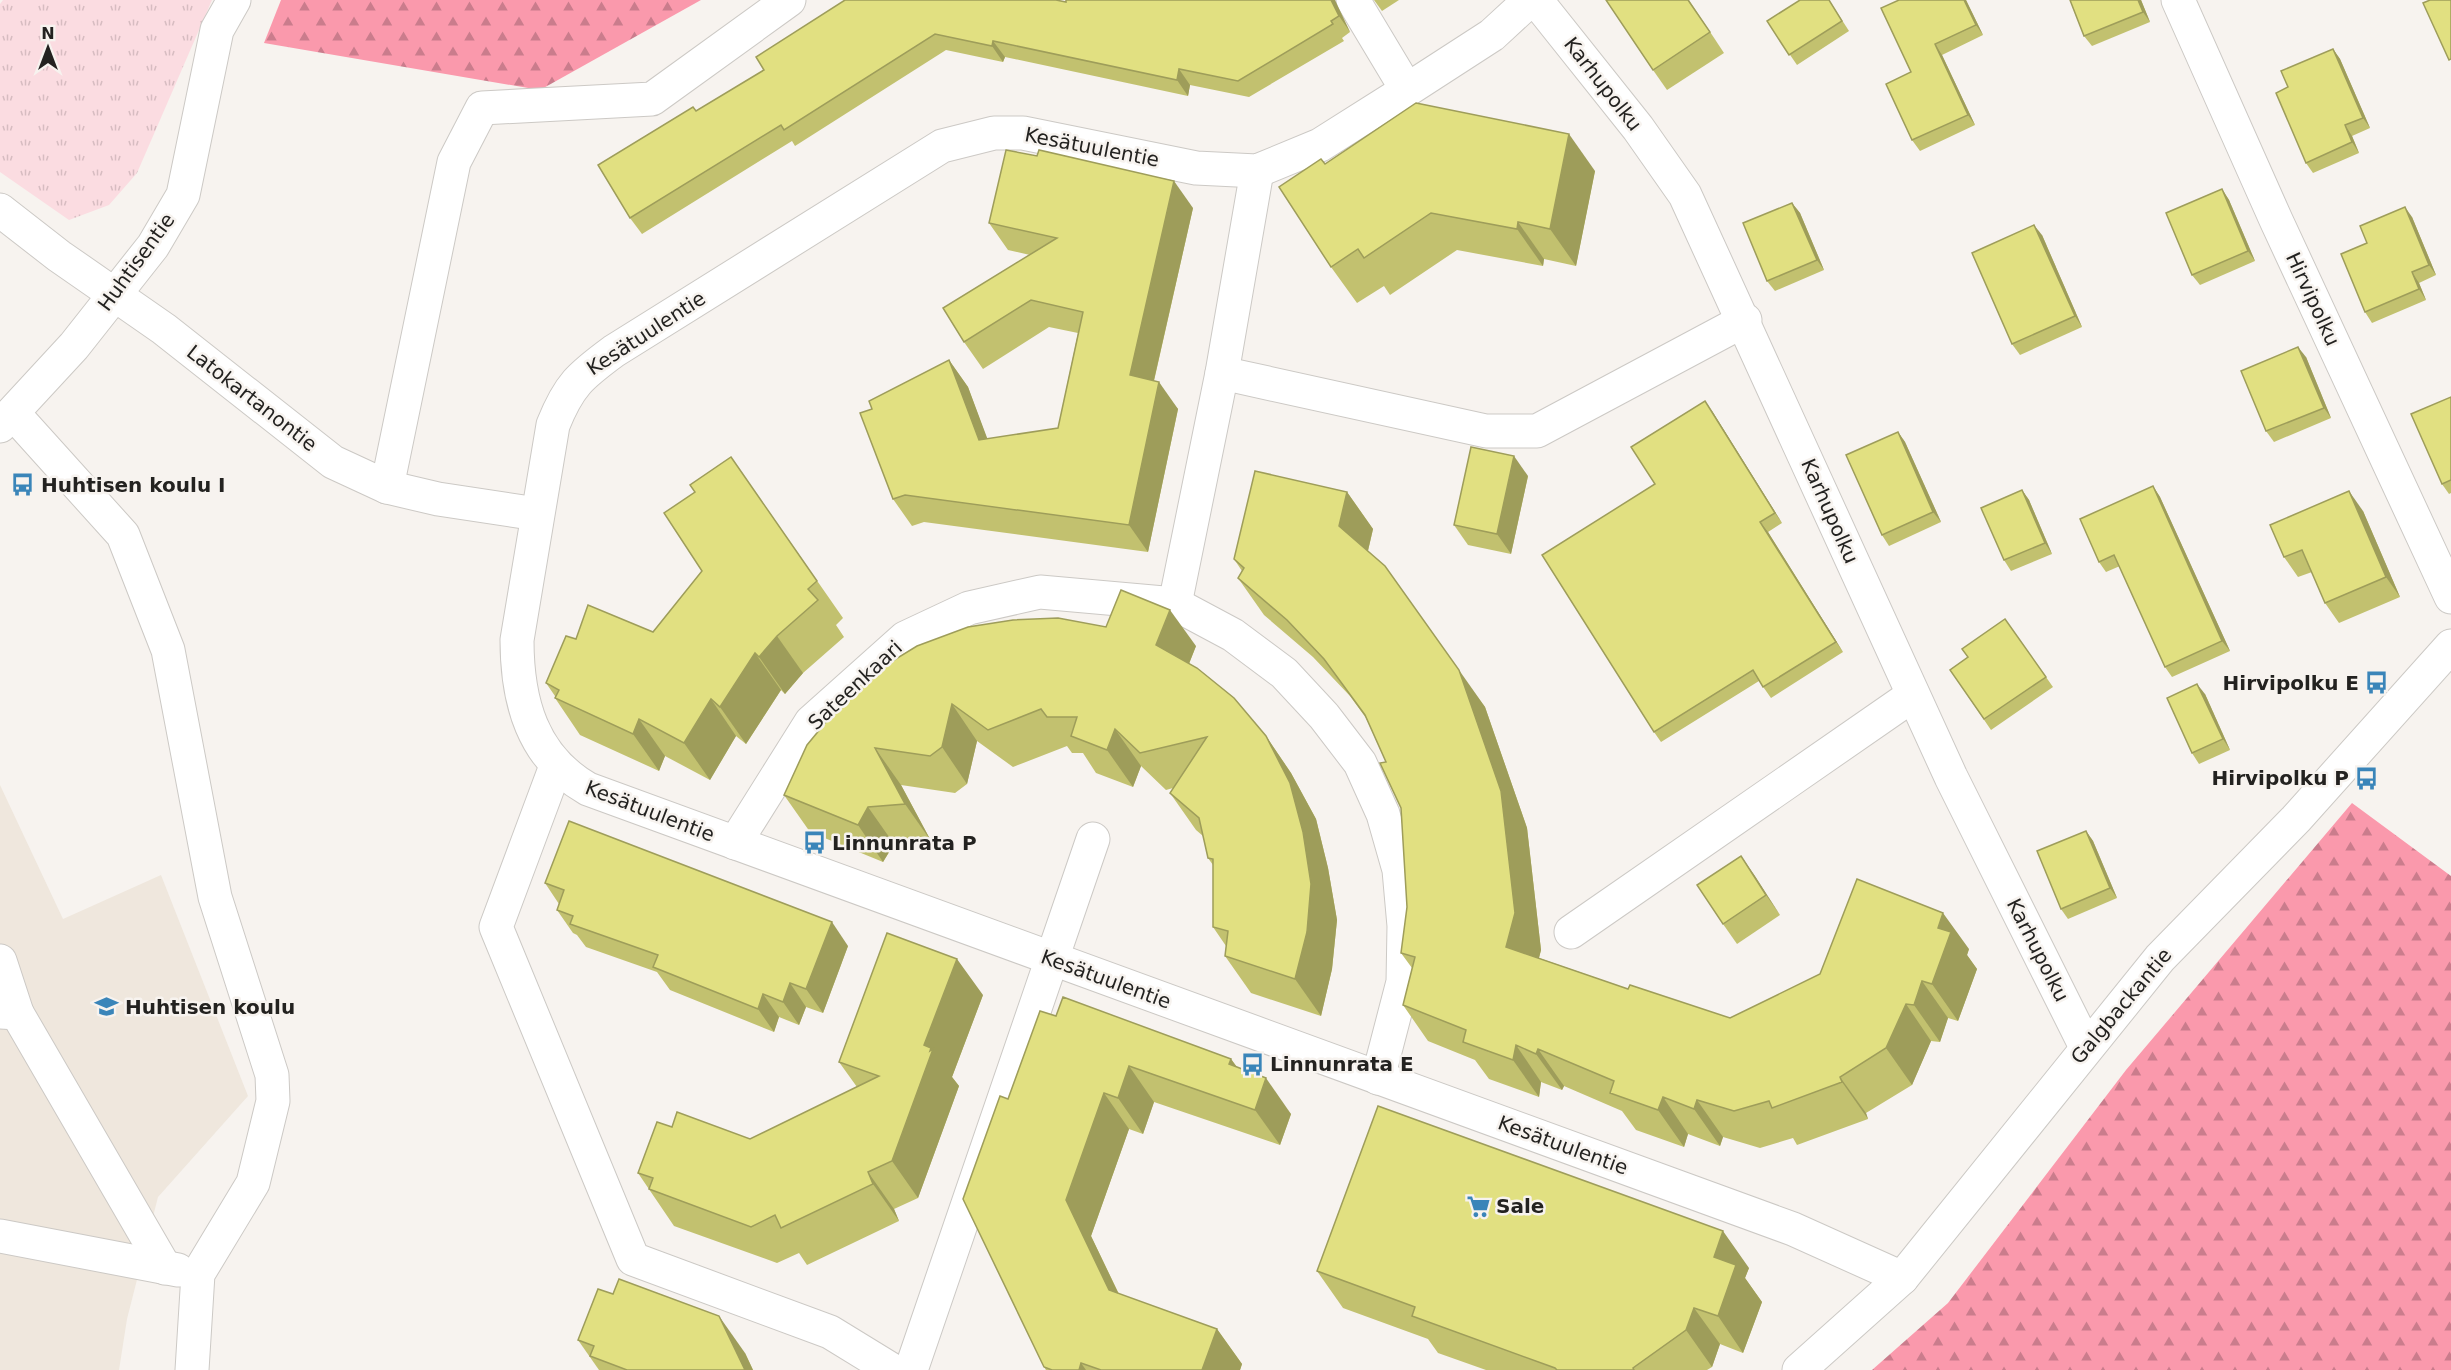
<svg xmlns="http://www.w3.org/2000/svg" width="2451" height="1370" viewBox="0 0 2451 1370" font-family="'DejaVu Sans',sans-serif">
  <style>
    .built { fill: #efe7dd }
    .grass { fill: url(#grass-tufts) }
    .forest { fill: url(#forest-firs) }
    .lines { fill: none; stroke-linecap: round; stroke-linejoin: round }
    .minor-casing { stroke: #ccc9c5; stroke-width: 35 }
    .minor { stroke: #fff; stroke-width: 33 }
    .wall { fill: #c2c16f }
    .shaded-wall { fill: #9e9d5a }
    .building { fill: #e1e081; stroke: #9e9d5a; stroke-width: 1.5 }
    .labels { text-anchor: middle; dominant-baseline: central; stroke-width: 5; stroke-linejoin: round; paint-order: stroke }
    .street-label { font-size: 20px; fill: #232220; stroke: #f7f3ef }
    .poi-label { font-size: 20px; font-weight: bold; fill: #232220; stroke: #f7f3ef; text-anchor: start }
  </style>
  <defs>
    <pattern id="grass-tufts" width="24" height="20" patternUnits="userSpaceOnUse" patternTransform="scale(1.5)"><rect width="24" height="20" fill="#fbdce1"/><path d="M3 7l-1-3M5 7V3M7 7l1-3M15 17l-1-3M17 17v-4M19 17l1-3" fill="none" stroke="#d7bcc1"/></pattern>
    <pattern id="forest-firs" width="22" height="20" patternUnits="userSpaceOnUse" patternTransform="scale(1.5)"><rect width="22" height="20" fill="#fa99ac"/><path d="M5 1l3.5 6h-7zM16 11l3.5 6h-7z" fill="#ca7c8c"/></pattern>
  </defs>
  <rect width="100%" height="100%" fill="#f7f3ef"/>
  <path class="built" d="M0 785 63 919 161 875 248 1096 158 1197 127 1319 119 1370H0Z"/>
  <path class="grass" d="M3 0H212L137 173 109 205 69 220 0 172V4Z"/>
  <g class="forest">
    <path d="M281 0H701L540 90 264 43Z"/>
    <path d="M2352 803 2451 876V1370H1872L1948 1303 2126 1070Z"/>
  </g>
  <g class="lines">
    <defs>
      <g id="minor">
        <path d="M1353 0 1407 90"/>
        <path d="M1530 0 1492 35 1407 90 1320 145 1257 171 1196 168 1023 133H994L942 146 614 351C580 376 569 385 553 425L517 640C517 701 532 757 588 789L1793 1229 1902 1278"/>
        <path d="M1536 0 1638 128 1685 195 1951 777 2086 1047"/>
        <path d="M2178 0 2276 220 2451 597"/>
        <path d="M0 210 59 256 164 329 333 462 387 487 438 499 537 514"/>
        <path d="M1222 373 1486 431H1537L1745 320"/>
        <path d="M13 413 123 535 168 650 215 897 272 1075 273 1101 253 1183 198 1274 192 1370"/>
        <path d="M0 426 74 346 153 246 183 195 217 30 234 0"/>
        <path d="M387 487 454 162 482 108 652 99 789 0"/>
        <path d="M1175 604 1222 373 1257 171"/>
        <path d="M556 766 496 927 633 1259 830 1332 892 1370"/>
        <path d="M735 843 811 722 905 638 969 608 1040 592 1175 604 1233 635 1284 673 1324 716 1360 763 1383 814 1399 870 1404 926 1403 982 1378 1078"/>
        <path d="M1571 932 1913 695"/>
        <path d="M0 961 17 1013"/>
        <path d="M0 1012 17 1013 165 1268"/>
        <path d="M0 1236 178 1270"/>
        <path d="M911 1370 1093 839"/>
        <path d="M1799 1370 1902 1278 2160 958 2296 819 2451 646"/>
      </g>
    </defs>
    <use href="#minor" class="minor-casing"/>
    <use href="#minor" class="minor"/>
  </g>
  <g class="wall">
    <path d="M1374 0H1399L1382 11Z"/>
    <path d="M1689 0 1724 53 1667 90 1653 70Z"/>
    <path d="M1829 0 1849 31 1797 65 1767 21Z"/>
    <path d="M1899 0H1966L1983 35 1942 55 1975 125 1920 151 1912 140 1911 72Z"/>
    <path d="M2070 0H2141L2150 22 2092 46 2084 36Z"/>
    <path d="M1135 1H1334L1350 32 1342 38 1344 41 1249 97 1190 85 1188 96 1005 57 1003 62 946 50 795 146 792 141 642 234 630 218 696 111 764 70 1066 2Z"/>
    <path d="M2333 49 2340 59 2370 128 2352 136 2359 153 2313 173 2306 163 2288 87Z"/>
    <path d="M1325 164 1595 171 1576 266 1544 259 1543 266 1457 250 1390 295 1384 286 1357 303 1331 267Z"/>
    <path d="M2222 189 2229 200 2255 261 2200 285 2192 275Z"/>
    <path d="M1792 203 1800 213 1824 270 1775 291 1767 281Z"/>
    <path d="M1193 208 1154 381 1178 409 1148 552 924 522 912 526 893 499 872 409 949 360 968 387 987 439 1058 428 1078 333 1049 327 983 369 964 342 1030 255 1008 250 989 223Z"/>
    <path d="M2412 217 2436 275 2419 283 2426 300 2372 323 2365 312 2367 243Z"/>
    <path d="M2042 235 2082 327 2020 355 2012 344Z"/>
    <path d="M2306 357 2331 418 2274 442 2266 431Z"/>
    <path d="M2451 397V493L2449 494 2442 484Z"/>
    <path d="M1712 411 1782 523 1768 532 1843 652 1771 698 1759 681 1661 742 1654 732 1655 484Z"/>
    <path d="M1898 432 1905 442 1941 522 1889 546 1882 535Z"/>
    <path d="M731 457 843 618 836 625 844 637 803 673 785 694 781 690 746 744 736 736 710 780 665 756 659 771 580 735 555 698V696L546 683 576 639 653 632 702 571 695 492Z"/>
    <path d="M1528 476 1511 554 1468 545 1454 525Z"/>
    <path d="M2153 486 2160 497 2230 651 2172 677 2165 667 2120 566 2106 572 2099 562Z"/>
    <path d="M2022 490 2029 500 2052 554 2011 571 2004 560Z"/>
    <path d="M1347 492 1373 529 1368 551 1485 707 1527 828 1541 950 1539 958 1628 989 1730 1018 1969 949 1967 955 1977 969 1958 1021 1948 1018 1940 1042 1931 1041 1912 1085 1866 1113 1868 1119 1797 1145 1793 1138 1760 1148 1723 1137 1720 1146 1688 1134 1684 1147 1636 1130 1622 1111 1564 1086 1562 1090 1541 1082 1539 1097 1489 1079 1475 1060 1428 1041 1403 1005 1412 968 1401 953 1407 907 1401 808 1386 762 1366 718 1350 696 1313 657 1264 615 1238 578 1242 571 1234 559Z"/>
    <path d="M2363 511 2400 597 2339 623 2325 603 2312 572 2298 577 2284 557Z"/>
    <path d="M2005 619 2053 687 1991 730 1950 670 1968 657Z"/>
    <path d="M1196 646 1189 664 1266 736 1291 773 1316 819 1328 868 1337 920 1332 969 1321 1016 1251 993 1225 956 1226 946 1213 927V865L1208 858 1203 836 1196 830 1170 793 1173 788 1166 790 1141 766 1133 787 1096 773 1083 753H1072L1067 746 1013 767 977 741 967 784 955 793 901 785 931 841 894 844 883 862 810 832 784 795 840 705Z"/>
    <path d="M2205 694 2230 750 2199 764 2192 753Z"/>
    <path d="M2086 831 2093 841 2117 898 2068 919 2061 909Z"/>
    <path d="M1741 856 1780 915 1737 944 1723 924Z"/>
    <path d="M545 883 848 946 823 1013 806 1007 799 1025 779 1017 774 1032 670 990 657 972 586 947 577 935 573 933 557 910 559 904Z"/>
    <path d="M983 995 952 1077 959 1086 918 1198 894 1209 899 1221 807 1265 799 1253 777 1263 674 1226 638 1173 672 1127 750 1139 857 1087 839 1062Z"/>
    <path d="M1056 1016 1231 1059 1237 1067 1291 1114 1280 1145 1154 1102 1143 1134 1129 1129 1091 1236 1119 1294 1217 1329 1242 1364 1240 1370H1046L1044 1367 1008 1099Z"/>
    <path d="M1749 1268 1745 1278 1762 1302 1743 1353 1720 1344 1712 1367 1707 1370H1486L1438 1353 1428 1339 1343 1308 1317 1271Z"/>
    <path d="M578 1340 745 1353 753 1370H599Z"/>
  </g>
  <g class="shaded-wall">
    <path d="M1331 0H1335L1350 32 1339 16Z"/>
    <path d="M1964 0H1966L1983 35 1976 25Z"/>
    <path d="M2138 0H2141L2150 22 2143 12Z"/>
    <path d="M993 41 1005 57 1003 62 992 46Z"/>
    <path d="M1935 44 1942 55 1975 125 1968 115Z"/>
    <path d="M2333 49 2340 59 2370 128 2363 118Z"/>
    <path d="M1179 69 1190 85 1188 96 1177 80Z"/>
    <path d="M2345 125 2352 136 2359 153 2352 142Z"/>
    <path d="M1569 134 1595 171 1576 266 1550 229Z"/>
    <path d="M1174 181 1193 208 1149 402 1130 375Z"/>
    <path d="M2222 189 2229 200 2255 261 2248 251Z"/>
    <path d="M1792 203 1800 213 1824 270 1817 260Z"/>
    <path d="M2405 207 2412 217 2436 275 2429 265Z"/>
    <path d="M1518 222 1544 259 1543 266 1517 229Z"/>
    <path d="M2034 225 2042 235 2082 327 2075 316Z"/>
    <path d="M2412 272 2419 283 2426 300 2419 289Z"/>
    <path d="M2298 347 2306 357 2331 418 2324 408Z"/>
    <path d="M949 360 968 387 998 467 979 440Z"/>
    <path d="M1159 382 1178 409 1148 552 1129 525Z"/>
    <path d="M1705 401 1712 411 1782 523 1775 513Z"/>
    <path d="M1898 432 1905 442 1941 522 1933 512Z"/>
    <path d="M1514 456 1528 476 1511 554 1497 534Z"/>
    <path d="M2153 486 2160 497 2230 651 2222 641Z"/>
    <path d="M2022 490 2029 500 2052 554 2045 543Z"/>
    <path d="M2349 491 2363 511 2400 597 2386 577Z"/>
    <path d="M1347 492 1373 529 1365 563 1339 526Z"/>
    <path d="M1760 522 1768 532 1843 652 1836 642Z"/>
    <path d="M1170 610 1196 646 1182 681 1156 645Z"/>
    <path d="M777 636 803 673 785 694 759 657Z"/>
    <path d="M755 653 781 690 746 744 720 707Z"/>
    <path d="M1459 670 1485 707 1527 828 1541 950 1532 984 1506 947Z"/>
    <path d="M2197 684 2205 694 2230 750 2223 739Z"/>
    <path d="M711 699 736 736 710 780 684 743Z"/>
    <path d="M952 704 977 741 967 784 942 747Z"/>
    <path d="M639 719 665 756 659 771 633 734Z"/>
    <path d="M1115 729 1141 766 1133 787 1107 750Z"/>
    <path d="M1266 736 1291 773 1316 819 1328 868 1337 920 1332 969 1321 1016 1295 979Z"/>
    <path d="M875 748 901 785 931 841 905 804Z"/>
    <path d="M868 807 894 844 883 862 858 825Z"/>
    <path d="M2086 831 2093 841 2117 898 2110 888Z"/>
    <path d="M1741 856 1755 876 1780 915 1766 895Z"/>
    <path d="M1943 913 1969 949 1967 955 1977 969 1958 1021 1932 984 1938 928Z"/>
    <path d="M832 922 848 946 823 1013 806 989Z"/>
    <path d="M957 959 983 995 952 1077 959 1086 918 1198 892 1161 924 1045Z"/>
    <path d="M1922 981 1948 1018 1940 1042 1914 1005Z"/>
    <path d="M790 983 806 1007 799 1025 783 1002Z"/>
    <path d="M763 994 779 1017 774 1032 758 1009Z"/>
    <path d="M1906 1004 1931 1041 1912 1085 1886 1048Z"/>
    <path d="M1516 1045 1541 1082 1539 1097 1513 1060Z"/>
    <path d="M1538 1049 1564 1086 1562 1090 1536 1054Z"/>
    <path d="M1231 1059 1256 1094 1229 1064Z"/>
    <path d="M1129 1066 1154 1102 1143 1134 1118 1098Z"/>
    <path d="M1840 1077 1866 1113 1868 1119 1842 1082Z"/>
    <path d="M1266 1078 1291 1114 1280 1145 1255 1110Z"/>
    <path d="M1104 1093 1129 1129 1091 1236 1134 1326 1109 1290 1066 1200Z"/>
    <path d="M1663 1097 1688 1134 1684 1147 1658 1110Z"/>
    <path d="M1697 1100 1723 1137 1720 1146 1694 1109Z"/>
    <path d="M868 1172 894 1209 899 1221 873 1184Z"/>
    <path d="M1723 1231 1749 1268 1745 1278 1762 1302 1743 1353 1718 1316 1714 1257Z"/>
    <path d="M1694 1308 1720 1344 1712 1367 1686 1330Z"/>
    <path d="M719 1316 745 1353 753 1370H745Z"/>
    <path d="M1217 1329 1242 1364 1240 1370H1202Z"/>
    <path d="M1081 1363 1086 1370H1079Z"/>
  </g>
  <g class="building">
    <path d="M845 0H1056L1066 2V0H1331L1339 16 1331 21 1333 24 1238 81 1179 69 1177 80 993 41 992 46 935 34 784 130 781 125 630 218 598 165 693 107 696 111 764 70 756 57Z"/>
    <path d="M1606 0H1688L1710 32 1653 70Z"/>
    <path d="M1800 0H1829L1842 21 1789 55 1767 21Z"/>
    <path d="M1899 0H1964L1976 25 1935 44 1968 115 1912 140 1886 84 1911 72 1881 8Z"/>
    <path d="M2070 0H2138L2143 12 2084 36Z"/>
    <path d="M2430 0H2451V59L2449 60 2423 3Z"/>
    <path d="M2333 49 2363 118 2345 125 2352 142 2306 163 2276 93 2288 87 2281 71Z"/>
    <path d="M1416 103 1569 134 1550 229 1518 222 1517 229 1431 213 1364 258 1358 249 1331 267 1279 187 1321 159 1325 164Z"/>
    <path d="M1006 150 1037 156 1039 150 1174 181 1130 375 1159 382 1129 525 905 495 893 499 860 413 872 409 869 401 949 360 979 440 1058 428 1083 312 1031 300 964 342 943 308 1057 238 989 223Z"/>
    <path d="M2222 189 2248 251 2192 275 2166 213Z"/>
    <path d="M1792 203 1817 260 1767 281 1743 223Z"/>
    <path d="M2405 207 2429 265 2412 272 2419 289 2365 312 2341 254 2367 243 2360 226Z"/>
    <path d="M2034 225 2075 316 2012 344 1972 253Z"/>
    <path d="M2298 347 2324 408 2266 431 2241 371Z"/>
    <path d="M2451 397V480L2442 484 2411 414Z"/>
    <path d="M1705 401 1775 513 1760 522 1836 642 1763 687 1753 670 1654 732 1542 555 1655 484 1631 447Z"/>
    <path d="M1898 432 1933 512 1882 535 1846 455Z"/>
    <path d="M1471 447 1514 456 1497 534 1454 525Z"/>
    <path d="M731 457 817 581 808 589 818 600 777 636 759 657 755 653 720 707 711 699 684 743 639 719 633 734 555 698 559 690 546 683 566 636 576 639 588 605 653 632 702 571 664 513 695 492 690 485Z"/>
    <path d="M1255 471 1347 492 1339 526 1385 566 1459 670 1501 791 1515 913 1506 947 1628 989 1630 985 1730 1018 1820 974 1857 879 1943 913 1938 928 1951 932 1932 984 1922 981 1914 1005 1906 1004 1886 1048 1840 1077 1842 1082 1772 1108 1769 1101 1734 1111 1697 1100 1694 1109 1663 1097 1658 1110 1610 1093 1614 1081 1538 1049 1536 1054 1516 1045 1513 1060 1463 1042 1466 1030 1403 1005 1415 957 1401 953 1407 907 1401 808 1380 763 1386 762 1365 715 1324 659 1287 620 1238 578 1244 568 1234 559Z"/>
    <path d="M2153 486 2222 641 2165 667 2114 555 2099 562 2080 519Z"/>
    <path d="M2022 490 2045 543 2004 560 1981 508Z"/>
    <path d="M2349 491 2386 577 2325 603 2302 550 2284 557 2270 525Z"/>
    <path d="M1121 590 1170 610 1156 645 1197 668 1234 698 1266 736 1290 783 1303 832 1311 884 1307 932 1295 979 1225 956 1228 931 1213 927V859L1208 858 1199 818 1170 793 1207 737 1140 753 1115 729 1107 750 1071 736 1077 717H1047L1041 709 988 730 952 704 942 747 930 756 875 748 905 804 868 807 858 825 784 795 807 745 840 705 876 671 917 646 968 627 1013 620 1058 618 1106 627Z"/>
    <path d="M2005 619 2046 677 1984 719 1950 670 1968 657 1962 649Z"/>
    <path d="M2197 684 2223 739 2192 753 2167 698Z"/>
    <path d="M569 821 832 922 806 989 790 983 783 1002 763 994 758 1009 653 967 658 955 570 924 573 916 557 910 564 890 545 883Z"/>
    <path d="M2086 831 2110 888 2061 909 2037 851Z"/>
    <path d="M1741 856 1766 895 1723 924 1697 885Z"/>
    <path d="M887 933 957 959 924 1045 931 1048 930 1051 933 1049 892 1161 868 1172 873 1184 781 1228 775 1215 751 1227 649 1189 653 1178 638 1173 657 1122 672 1127 677 1112 750 1139 879 1076 839 1062Z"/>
    <path d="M1063 997 1231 1059 1229 1064 1266 1078 1255 1110 1129 1066 1118 1098 1104 1093 1066 1200 1109 1290 1217 1329 1202 1370H1101L1081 1363 1079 1370H1052L1044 1367 963 1199 1000 1096 1008 1099 1040 1011 1056 1016Z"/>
    <path d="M1378 1106 1723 1231 1714 1257 1736 1265 1718 1316 1694 1308 1686 1330 1633 1368 1634 1370H1557L1555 1368 1412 1316 1415 1307 1317 1271Z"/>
    <path d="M619 1279 719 1316 745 1370H627L590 1356 594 1346 578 1340 598 1289 613 1294Z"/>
  </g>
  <defs>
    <symbol id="bus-bare" viewBox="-9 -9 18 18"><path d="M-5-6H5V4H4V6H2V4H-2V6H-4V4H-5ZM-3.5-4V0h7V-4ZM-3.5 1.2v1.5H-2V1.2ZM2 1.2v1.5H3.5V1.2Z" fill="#3a85b9" stroke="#f7f3ef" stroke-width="2.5" paint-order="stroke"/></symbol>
    <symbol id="school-bare" viewBox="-9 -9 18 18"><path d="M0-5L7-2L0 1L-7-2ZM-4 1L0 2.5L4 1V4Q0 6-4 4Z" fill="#3a85b9" stroke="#f7f3ef" stroke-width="2.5" paint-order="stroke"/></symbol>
    <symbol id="supermarket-bare" viewBox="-9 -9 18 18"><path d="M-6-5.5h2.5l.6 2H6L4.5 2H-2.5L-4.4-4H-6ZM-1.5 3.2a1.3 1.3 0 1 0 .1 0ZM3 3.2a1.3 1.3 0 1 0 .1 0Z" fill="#3a85b9" stroke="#f7f3ef" stroke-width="2.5" paint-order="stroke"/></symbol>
  </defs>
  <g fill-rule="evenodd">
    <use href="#bus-bare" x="6" y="468" width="33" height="33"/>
    <use href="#bus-bare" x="2360" y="666" width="33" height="33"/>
    <use href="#bus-bare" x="2350" y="762" width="33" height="33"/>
    <use href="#bus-bare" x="798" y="826" width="33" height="33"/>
    <use href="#school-bare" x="90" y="990" width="33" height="33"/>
    <use href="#bus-bare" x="1236" y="1048" width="33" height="33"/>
    <use href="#supermarket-bare" x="1462" y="1190" width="33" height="33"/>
  </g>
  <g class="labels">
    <g class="street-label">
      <text transform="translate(1603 84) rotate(52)">Karhupolku</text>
      <text transform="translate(1092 147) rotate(11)">Kesätuulentie</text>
      <text transform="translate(136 262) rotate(-54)">Huhtisentie</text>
      <text transform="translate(2313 299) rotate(65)">Hirvipolku</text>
      <text transform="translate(646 333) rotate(-33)">Kesätuulentie</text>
      <text transform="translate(252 398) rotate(38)">Latokartanontie</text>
      <text transform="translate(1830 511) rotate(66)">Karhupolku</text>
      <text transform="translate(855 685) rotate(-43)">Sateenkaari</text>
      <text transform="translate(650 811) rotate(21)">Kesätuulentie</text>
      <text transform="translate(2038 950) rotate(63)">Karhupolku</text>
      <text transform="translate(1106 979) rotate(20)">Kesätuulentie</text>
      <text transform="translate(2121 1006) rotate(-50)">Galgbackantie</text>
      <text transform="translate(1563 1145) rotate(20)">Kesätuulentie</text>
    </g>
    <g class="poi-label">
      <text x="41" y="485">Huhtisen koulu I</text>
      <text x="2359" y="683" text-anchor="end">Hirvipolku E</text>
      <text x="2349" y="778" text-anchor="end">Hirvipolku P</text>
      <text x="832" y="843">Linnunrata P</text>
      <text x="125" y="1007">Huhtisen koulu</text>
      <text x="1270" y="1064">Linnunrata E</text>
      <text x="1496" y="1206">Sale</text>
    </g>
  </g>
  <g transform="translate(48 48)" stroke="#f7f3ef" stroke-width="4.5" paint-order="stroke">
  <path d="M0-4.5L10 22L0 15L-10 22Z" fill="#232220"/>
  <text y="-9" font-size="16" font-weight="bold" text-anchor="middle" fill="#232220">N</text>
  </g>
</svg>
